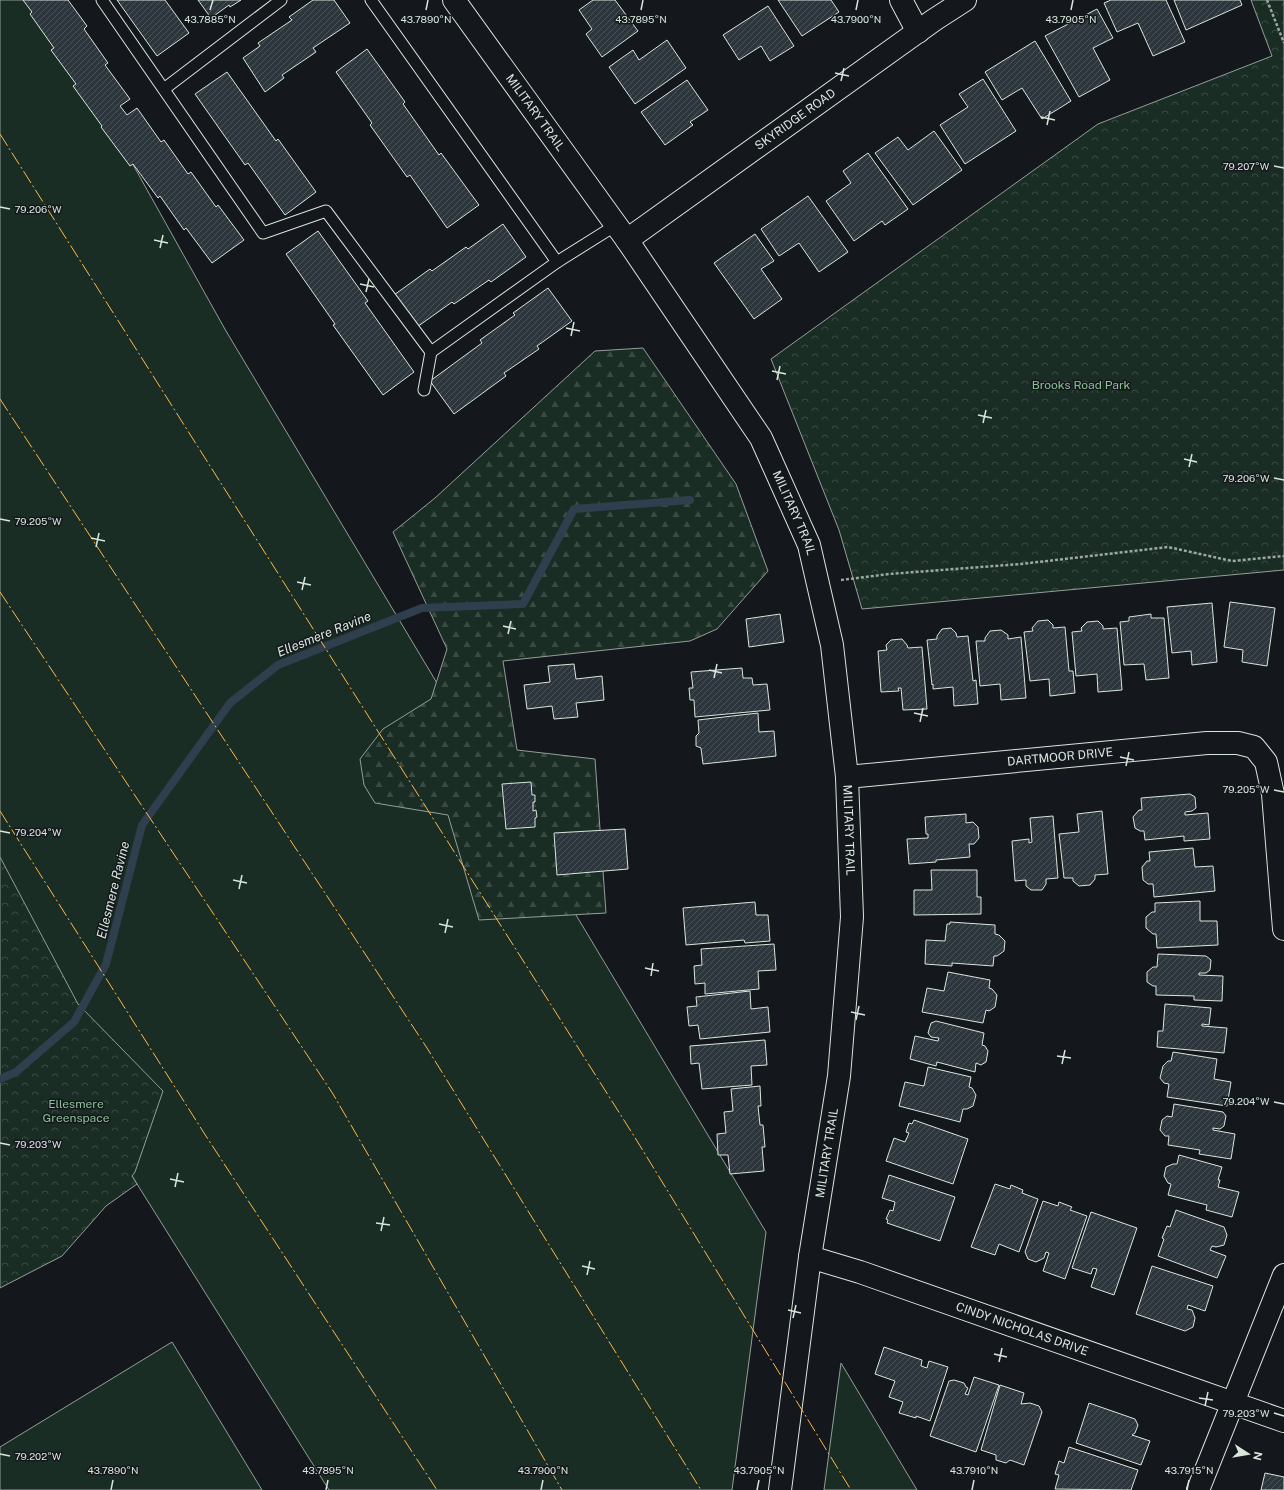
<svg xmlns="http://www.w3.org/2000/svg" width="1284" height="1490" viewBox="0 0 1284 1490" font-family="'Public Sans',sans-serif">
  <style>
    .green { fill: #1a2d24; stroke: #939e99 }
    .forest { fill: url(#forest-firs); stroke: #939e99 }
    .park { fill: url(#park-crowns); stroke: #939e99 }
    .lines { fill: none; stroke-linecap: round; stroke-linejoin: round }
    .stream { stroke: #2f3f4d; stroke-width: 8 }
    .building { fill: url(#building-hatch); stroke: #d8e6dc }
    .service-casing { stroke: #d8e6dc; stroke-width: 13 }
    .minor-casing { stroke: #d8e6dc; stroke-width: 24 }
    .tertiary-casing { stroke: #d8e6dc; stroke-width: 24 }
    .path { stroke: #9da8a2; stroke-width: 2.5; stroke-dasharray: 3 2; stroke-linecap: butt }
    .service { stroke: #14181c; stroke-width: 11 }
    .minor { stroke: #14181c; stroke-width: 22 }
    .tertiary { stroke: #14181c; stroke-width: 22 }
    .power { stroke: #ffb74d; stroke-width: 1; stroke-dasharray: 14 3 2 3; stroke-linecap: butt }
    .ticks { fill: none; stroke: #d8e6dc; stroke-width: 1.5 }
    .labels { text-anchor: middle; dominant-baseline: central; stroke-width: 3; stroke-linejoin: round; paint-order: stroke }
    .street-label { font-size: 12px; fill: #d8e6dc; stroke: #14181c }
    .park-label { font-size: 12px; fill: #8ac095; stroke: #14181c }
    .water-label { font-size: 13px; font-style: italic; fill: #d8e6dc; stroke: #14181c }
    .ticks-label { font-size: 10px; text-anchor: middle; fill: #d8e6dc; stroke: #14181c; stroke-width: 3; stroke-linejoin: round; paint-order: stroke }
  </style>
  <defs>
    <pattern id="forest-firs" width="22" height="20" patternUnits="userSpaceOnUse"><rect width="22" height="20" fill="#1a2d24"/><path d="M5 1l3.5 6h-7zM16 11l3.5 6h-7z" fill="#3b4b43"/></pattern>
    <pattern id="park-crowns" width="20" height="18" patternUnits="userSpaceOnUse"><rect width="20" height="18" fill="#1a2d24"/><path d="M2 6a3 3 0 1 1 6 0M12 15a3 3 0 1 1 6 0" fill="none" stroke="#3b4b43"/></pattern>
    <pattern id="building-hatch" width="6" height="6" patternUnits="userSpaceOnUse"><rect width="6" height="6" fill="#2c363c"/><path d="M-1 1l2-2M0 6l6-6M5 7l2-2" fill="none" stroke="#4a5358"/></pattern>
  </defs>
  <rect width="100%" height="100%" fill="#14181c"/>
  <g class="green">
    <path d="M0 0H41L226 331 766 1232 732 1490H329L137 1184 0 958Z"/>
    <path d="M172 1342 262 1490H0V1447Z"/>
    <path d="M841 1363 917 1490H824Z"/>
  </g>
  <path class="forest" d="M643 348 736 484 768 571 717 629 690 641 503 661 517 750 595 759 606 913 479 920 448 815 375 803 364 785 360 759 383 729 431 699 447 649 393 532 435 498 595 351Z"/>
  <g class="park">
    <path d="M1251 0H1284V570L862 609 839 530 771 359 1098 124 1272 56Z"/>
    <path d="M0 857 78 1004 163 1091 135 1172 132 1176 137 1184 106 1206 62 1256 0 1288Z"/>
  </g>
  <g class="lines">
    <path class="stream" d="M0 1079 16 1072 74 1022 106 964 142 825 230 703 278 665 422 608 523 604 574 509 690 500"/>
  </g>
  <g class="building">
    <path d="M23 0H68L87 26 84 29 108 63 105 65 130 99 120 106 127 115 137 108 161 142 164 140 188 174 191 172 216 207 218 205 244 240 212 263 186 228 184 230 160 196 158 198 133 164 130 166 101 127 102 126 73 86 76 84 51 50 54 48 30 14 32 12Z"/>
    <path d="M117 0H165L189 33 157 56Z"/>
    <path d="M198 0H241L230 7 229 5 211 18Z"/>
    <path d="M313 0H334L350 23 313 48 316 52 282 75 284 78 265 92 243 58 260 46 258 43 292 20 289 17Z"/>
    <path d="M593 0H615L638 31 602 57 586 34 592 29 579 10Z"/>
    <path d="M778 0H831L839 12 802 36Z"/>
    <path d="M1111 0H1166L1185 42 1153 56 1138 23 1117 32 1104 3Z"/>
    <path d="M1174 0H1240L1242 5 1186 30Z"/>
    <path d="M768 6 794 46 770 61 761 46 739 60 723 35Z"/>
    <path d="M1097 9 1113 38 1093 48 1110 80 1079 97 1045 36Z"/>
    <path d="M667 40 686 68 635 104 609 67 633 50 639 60Z"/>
    <path d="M1035 41 1071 101 1042 119 1022 88 1002 100 985 72Z"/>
    <path d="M367 49 405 102 403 104 439 155 441 153 479 205 447 228 410 175 407 177 370 125 372 123 336 72Z"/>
    <path d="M227 72 276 141 278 139 316 192 285 215 248 163 245 165 195 94Z"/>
    <path d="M983 79 1016 131 965 164 940 125 968 107 959 94Z"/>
    <path d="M687 80 708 110 690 122 693 125 665 145 641 112Z"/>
    <path d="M934 131 962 170 913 205 875 153 898 137 908 150Z"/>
    <path d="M868 153 908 209 885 225 882 221 854 241 826 201 851 183 843 171Z"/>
    <path d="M808 196 848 252 819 272 799 243 779 256 761 229Z"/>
    <path d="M503 224 526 257 491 282 489 280 454 304 452 302 417 327 394 295 430 269 432 271 466 247 468 249Z"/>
    <path d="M318 231 368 301 365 303 414 372 383 395 333 325 335 324 286 254Z"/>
    <path d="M755 234 774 261 761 269 782 299 754 319 714 263Z"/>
    <path d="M548 288 572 321 537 346 539 349 504 373 506 376 454 414 430 381 482 343 480 340 515 315 513 313Z"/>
    <path d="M1230 602 1275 608 1267 666 1242 662 1243 650 1224 647Z"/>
    <path d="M1212 603 1217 662 1192 665 1191 651 1172 653 1167 607Z"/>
    <path d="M780 614 784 642 749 647 746 619Z"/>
    <path d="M1151 614V618H1164L1169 678 1146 680 1144 664 1124 665 1120 622 1129 621V617Z"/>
    <path d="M1048 620 1053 625V628L1065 627 1069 671H1073L1075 693 1050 696 1049 679 1030 681 1024 632 1033 631 1032 628 1038 621Z"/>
    <path d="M1098 621 1103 626V629L1117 628 1122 690 1098 692 1097 674 1076 676 1072 632 1082 631 1081 628 1087 622Z"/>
    <path d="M951 628 956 633 957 637 968 636 973 681 976 680 978 704 954 706 953 687 933 689V684L932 685 927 640 937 639V636L942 629Z"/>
    <path d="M1001 630 1008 635V639L1021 637 1026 698 1001 700 1000 684 980 686 976 641H985V638L990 631Z"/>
    <path d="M902 639 907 645 908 648 922 647 927 709 903 710 901 688H898L899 691 881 692 878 651 887 650 886 645 891 640Z"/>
    <path d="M574 664 576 679 602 676 604 700 576 703 578 717 554 719 552 706 527 709 524 685 550 682 548 666Z"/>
    <path d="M742 668 743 678H752L753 685 767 684 770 710 695 717 694 700H690L689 688H693L691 672Z"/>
    <path d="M758 713 759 732 774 731 776 756 703 764 701 748 696 746V736L699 733 698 720Z"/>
    <path d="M531 782 532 795H535V802H533V811L536 810 537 817 535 818V827L506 829 502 784Z"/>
    <path d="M1190 794 1195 797 1196 808 1192 811 1185 812V815L1208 813 1210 839 1184 841V836L1145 840 1144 831H1140L1135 828 1133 817 1139 810H1142L1141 798Z"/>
    <path d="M1102 811 1108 874 1095 875V879L1090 885 1079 886 1073 881V878H1064L1059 834 1079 832 1077 814Z"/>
    <path d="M966 814V823L973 822 978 827 979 838 974 844H969L970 857 936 860V862L909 864 907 839 928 838V834H926L925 817Z"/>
    <path d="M1053 816 1058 878 1046 879V884L1042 890H1031L1026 886V880L1015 881 1012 841 1029 839V843L1032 842 1030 818Z"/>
    <path d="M625 829 628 869 557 875 554 833Z"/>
    <path d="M1193 848 1195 867 1213 866 1215 891 1154 897 1153 884H1148L1143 880 1142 867 1147 861H1150L1149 852Z"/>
    <path d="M931 870H977V897H981V914L914 915V890H932Z"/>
    <path d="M1200 901V921H1217L1218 945 1157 948 1156 934H1153L1146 928V917L1152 912H1155V903Z"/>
    <path d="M755 902 756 915H768L770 941 745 943 744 940 686 945 683 908Z"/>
    <path d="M950 922 995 925V934L999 935 1005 941 1004 951 997 956H994L993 966 952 963V966L925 964 926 940 945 941 947 924H950Z"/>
    <path d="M774 944 776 970 758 971 759 989 705 994V983L695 984 694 966 702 965 701 949Z"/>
    <path d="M1158 954 1206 956 1211 960 1210 970 1206 973H1199V975L1223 976 1222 1001 1194 1000V996L1156 995V986H1153L1147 982V972L1153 967H1157Z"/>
    <path d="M948 972 990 980 989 988 992 989 997 995 995 1007 989 1011 986 1010 983 1023 922 1012 927 988 944 991Z"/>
    <path d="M750 991 751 1009 768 1007 770 1032 700 1039 698 1025 689 1026 687 1007 697 1006 696 997Z"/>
    <path d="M1165 1004 1211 1008 1209 1025 1202 1024V1026L1227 1028 1224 1053 1157 1047 1158 1031H1163Z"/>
    <path d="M936 1021 984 1033 982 1045 985 1046 988 1051 986 1062 981 1065 976 1063 975 1072 937 1062 936 1066 910 1059 915 1036 938 1041 939 1038 931 1037 928 1033 931 1023Z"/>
    <path d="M765 1040 767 1065 751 1066 752 1085 702 1089 699 1063 691 1064 690 1046Z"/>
    <path d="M1173 1052 1217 1059 1214 1079 1231 1082 1227 1106 1167 1097 1169 1084 1164 1083 1160 1078 1163 1066 1168 1061H1171Z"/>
    <path d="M928 1067 971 1077 969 1087 972 1088 976 1095 973 1106 967 1109H963L960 1122 899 1106 905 1082 924 1086Z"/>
    <path d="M760 1086 761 1106H758L760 1125H763L765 1147H762L764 1171 730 1174 728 1155H718L717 1134 726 1133 724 1112 733 1111 731 1089Z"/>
    <path d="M1174 1104 1223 1112 1226 1116 1224 1126 1220 1129 1213 1128V1130L1235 1134 1231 1159 1199 1154 1200 1150 1168 1145 1169 1136H1165L1160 1130 1162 1120 1167 1116 1172 1117Z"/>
    <path d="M914 1120 968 1139 953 1184 886 1161 894 1138 905 1142 909 1133 906 1132 909 1123 912 1124Z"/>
    <path d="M1179 1155 1222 1167 1218 1180H1220L1218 1187 1239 1192 1232 1217 1206 1210 1207 1205 1168 1195 1171 1184 1168 1183 1164 1176 1166 1167 1173 1164H1177Z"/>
    <path d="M889 1175 955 1197 940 1241 887 1223 888 1220 886 1219 890 1210 893 1211 895 1202 882 1198Z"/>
    <path d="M995 1184 1010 1189 1011 1185 1023 1190 1022 1193 1038 1199 1019 1252 999 1244 995 1255 971 1247Z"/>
    <path d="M1043 1201 1058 1206 1059 1202 1072 1207 1070 1210 1087 1216 1065 1279 1043 1271 1049 1253 1046 1252 1044 1258 1036 1262 1028 1259 1025 1252Z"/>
    <path d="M1176 1210 1224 1227 1227 1235 1224 1245 1216 1247 1212 1246 1210 1250 1226 1256 1217 1278 1158 1256 1164 1239 1162 1238 1167 1226 1170 1227Z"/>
    <path d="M1091 1212 1137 1228 1114 1295 1091 1287 1097 1269 1093 1268 1091 1274 1072 1268Z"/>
    <path d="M1152 1266 1213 1286 1205 1311 1188 1305 1187 1309 1192 1310 1195 1318 1193 1327 1185 1331 1136 1314Z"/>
    <path d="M884 1347 922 1360 921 1366 927 1368 929 1361 948 1367 930 1421 916 1416V1418L899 1413 903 1402 889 1397 895 1381 875 1374Z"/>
    <path d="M974 1377 999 1385 976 1452 930 1436 949 1381 954 1380 964 1383 966 1387 968 1388 965 1394 968 1395Z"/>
    <path d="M1000 1385 1024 1393 1021 1404 1030 1403 1039 1406 1042 1412 1024 1465 1010 1460 1006 1463 996 1460V1455L981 1450Z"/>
    <path d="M1089 1403 1135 1419 1138 1425 1135 1433 1132 1435 1150 1441 1141 1465 1076 1443Z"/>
    <path d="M1069 1447 1138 1470 1131 1490 1055 1489 1059 1475 1055 1474 1059 1461 1064 1463Z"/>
    <path d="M1265 1473 1284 1477V1490H1261Z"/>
  </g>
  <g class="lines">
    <defs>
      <g id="service">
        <path d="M102 0 263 233 326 211 431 352"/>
        <path d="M371 0 557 262"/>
        <path d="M164 89 281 0"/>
        <path d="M424 390 431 352 557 262 616 225"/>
      </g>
      <g id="minor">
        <path d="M901 0 918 32"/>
        <path id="s1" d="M627 240 934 20 965 0"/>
        <path id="s2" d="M847 777 1207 743H1238L1254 747 1266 762 1273 794 1284 929"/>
        <path id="s3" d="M810 1257 860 1272 1284 1421"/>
        <path d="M1198 1490 1284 1275"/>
      </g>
      <g id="tertiary">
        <path id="s4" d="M454 0 627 240 761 438 809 545 832 645 847 777 852 917 839 1076 810 1257 780 1490"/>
      </g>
    </defs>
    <use href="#service" class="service-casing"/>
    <use href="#minor" class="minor-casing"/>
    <use href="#tertiary" class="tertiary-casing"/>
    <g class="path">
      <path d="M1267 0 1284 43"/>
      <path d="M841 580 889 574 1021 564 1168 547 1232 561 1284 556"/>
    </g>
    <use href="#service" class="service"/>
    <use href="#minor" class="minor"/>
    <use href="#tertiary" class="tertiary"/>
    <g class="power">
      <path d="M0 134 634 1136 851 1490"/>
      <path d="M0 399 427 1048 701 1490"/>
      <path d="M0 592 333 1094 562 1490"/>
      <path d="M0 811 204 1133 437 1490"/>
    </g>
  </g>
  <path class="ticks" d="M210 10 213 0M426 10 428 0M641 10 643 0M856 10 858 0M1071 10 1073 0M835 73 849 76M841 81 844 68M1041 117 1055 120M1047 125 1050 111M1274 166 1284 168M0 207 10 209M154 240 168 243M160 248 163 235M360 284 374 287M366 292 369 279M566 328 580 331M571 336 574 322M772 371 786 374M777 380 780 366M978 415 992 418M983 423 986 410M1184 459 1197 462M1189 467 1192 454M1274 478 1284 480M0 519 10 521M91 538 105 541M96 547 99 533M297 582 311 585M302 590 305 577M503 626 516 629M508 634 511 621M709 670 722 673M714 678 717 664M914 713 928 716M920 722 923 708M1120 757 1134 760M1126 766 1129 752M1274 790 1284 792M0 831 10 833M233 880 247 883M239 889 242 875M439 924 453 927M445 933 448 919M645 968 659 971M651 976 653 963M851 1012 865 1015M856 1020 859 1006M1057 1056 1071 1058M1062 1064 1065 1050M1274 1102 1284 1104M0 1143 10 1145M170 1179 184 1182M175 1187 178 1173M376 1223 390 1225M381 1231 384 1217M582 1266 595 1269M587 1275 590 1261M788 1310 801 1313M793 1318 796 1305M994 1354 1007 1357M999 1362 1002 1348M1199 1398 1213 1400M1205 1406 1208 1392M1274 1413 1284 1416M0 1454 10 1456M111 1490 113 1480M326 1490 328 1480M541 1490 543 1480M757 1490 759 1480M972 1490 974 1480M1187 1490 1189 1480"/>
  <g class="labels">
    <g class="street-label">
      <text stroke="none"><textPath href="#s4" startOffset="139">MILITARY TRAIL</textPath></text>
      <text stroke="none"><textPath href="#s1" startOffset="207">SKYRIDGE ROAD</textPath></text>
      <text stroke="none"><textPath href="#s4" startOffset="617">MILITARY TRAIL</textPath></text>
      <text stroke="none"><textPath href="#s2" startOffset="214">DARTMOOR DRIVE</textPath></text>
      <text stroke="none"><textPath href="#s4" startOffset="941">MILITARY TRAIL</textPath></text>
      <text transform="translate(827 1153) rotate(-81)">MILITARY TRAIL</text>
      <text stroke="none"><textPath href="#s3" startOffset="224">CINDY NICHOLAS DRIVE</textPath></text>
    </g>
    <g class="park-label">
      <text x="1081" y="385">Brooks Road Park</text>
      <text x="76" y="1104">Ellesmere<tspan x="76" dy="14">Greenspace</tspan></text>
    </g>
    <g class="water-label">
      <text transform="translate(324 634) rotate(-22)">Ellesmere Ravine</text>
      <text transform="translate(113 890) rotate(-76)">Ellesmere Ravine</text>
    </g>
  </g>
  <g class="ticks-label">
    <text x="210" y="23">43.7885°N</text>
    <text x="426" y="23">43.7890°N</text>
    <text x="641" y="23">43.7895°N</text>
    <text x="856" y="23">43.7900°N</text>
    <text x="1071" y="23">43.7905°N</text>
    <text x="1246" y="170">79.207°W</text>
    <text x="38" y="213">79.206°W</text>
    <text x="1246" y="482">79.206°W</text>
    <text x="38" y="525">79.205°W</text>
    <text x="1246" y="793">79.205°W</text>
    <text x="38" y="836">79.204°W</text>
    <text x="1246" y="1105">79.204°W</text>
    <text x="38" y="1148">79.203°W</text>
    <text x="1246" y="1417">79.203°W</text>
    <text x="38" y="1460">79.202°W</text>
    <text x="113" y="1474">43.7890°N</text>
    <text x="328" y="1474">43.7895°N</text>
    <text x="543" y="1474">43.7900°N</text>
    <text x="759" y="1474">43.7905°N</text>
    <text x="974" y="1474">43.7910°N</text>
    <text x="1189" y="1474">43.7915°N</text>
  </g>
  <g transform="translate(1248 1454) rotate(102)" stroke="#14181c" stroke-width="3" paint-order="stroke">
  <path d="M0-3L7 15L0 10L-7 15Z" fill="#d8e6dc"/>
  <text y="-6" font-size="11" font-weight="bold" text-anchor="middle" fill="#d8e6dc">N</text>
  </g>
</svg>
